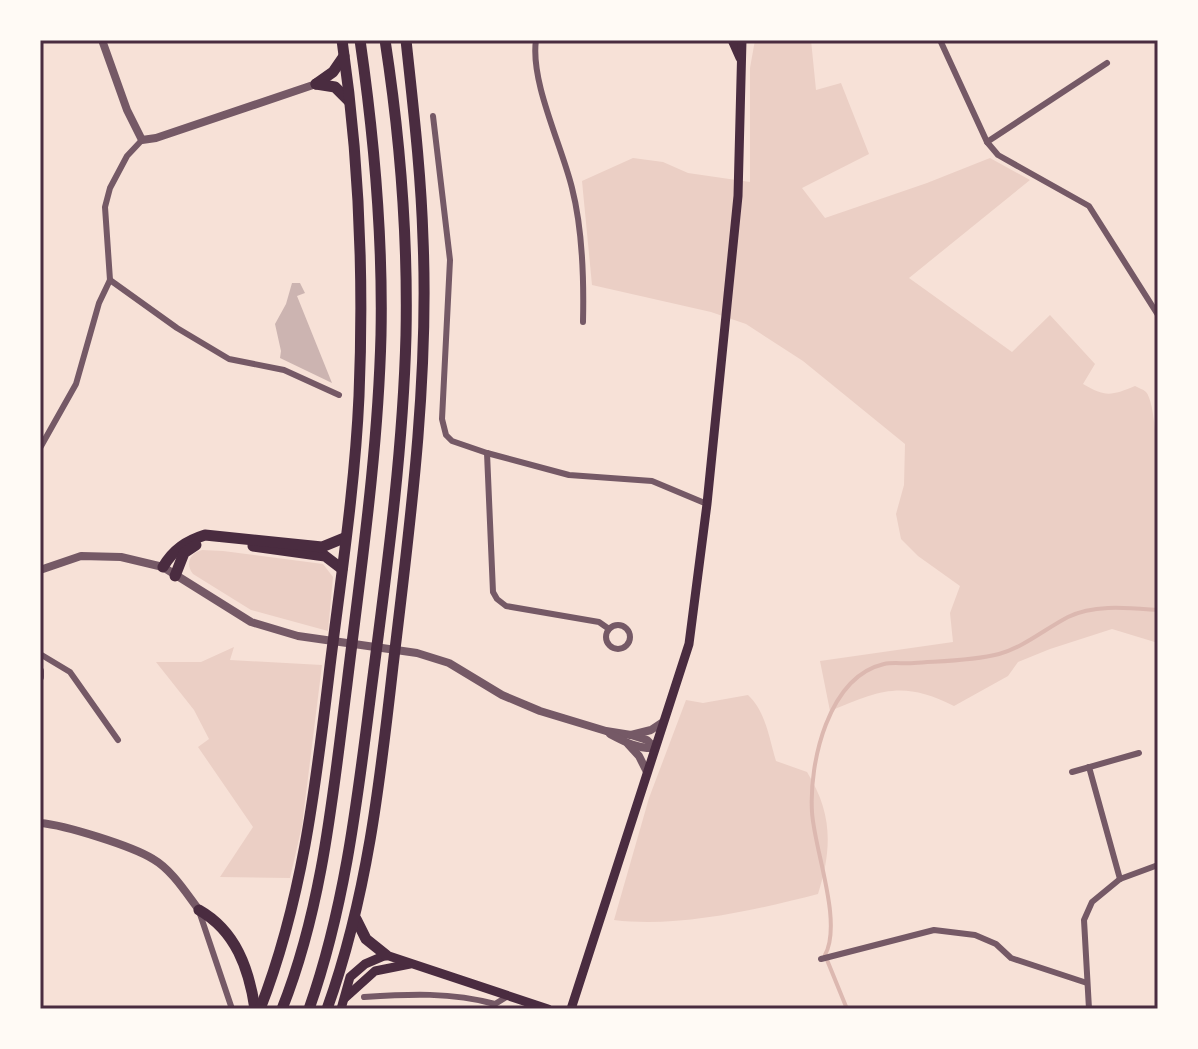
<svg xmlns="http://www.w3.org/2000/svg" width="1198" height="1049" viewBox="0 0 1198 1049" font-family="Cabin,sans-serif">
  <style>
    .green { fill: #ebcfc5 }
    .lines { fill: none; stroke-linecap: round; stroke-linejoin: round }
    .stream { stroke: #dcb8b0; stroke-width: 4 }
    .building { fill: #ccb4b1 }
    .minor { stroke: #755966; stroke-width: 6 }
    .tertiary { stroke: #755966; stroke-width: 8 }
    .secondary { stroke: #4a2c40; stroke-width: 9 }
    .motorway { stroke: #4a2c40; stroke-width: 11 }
    .neatline { fill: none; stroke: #4a2c40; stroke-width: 3 }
  </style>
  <rect width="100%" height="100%" fill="#f7e1d7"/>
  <g class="green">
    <path d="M755 40H811L816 90 841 83 869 154 802 188 825 218 927 183 990 158 1030 180 909 278 1012 352 1050 315 1095 364 1083 384C1105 397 1111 396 1135 386 1138 388 1143 389 1146 392 1164 412 1158 605 1158 643L1112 629 1050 649 1018 662 1008 676 954 706C903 680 880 690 830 711L820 661 953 642 950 613 960 586 918 556 901 539 896 514 904 485 905 444 803 361 746 324 711 312 592 285 582 181 633 158 663 162 688 173 750 182V68Z"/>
    <path d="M202 550 223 551 323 564 333 577 328 631 251 610 193 574C185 564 190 553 202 550Z"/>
    <path d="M234 647 230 660 322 665 302 826 290 878 220 877 253 827 198 747 209 739 194 710 156 662H201Z"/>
    <path d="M748 695C766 712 769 738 776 761L807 772C833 814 832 849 818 894 756 910 678 928 614 920L649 798 686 700 703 703Z"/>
  </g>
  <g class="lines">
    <path class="stream" d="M847 1009 825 955C843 922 814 849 812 812 809 763 828 677 884 664 893 662 904 664 914 663 941 661 972 661 999 654 1024 647 1045 629 1068 617 1095 604 1129 608 1158 610"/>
  </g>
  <path class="building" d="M292 283H300L305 293 297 296 332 383 280 358 281 351 275 324 286 304Z"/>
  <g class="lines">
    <g class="minor">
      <path d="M536 40C530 82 562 146 572 188 583 231 584 279 583 322"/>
      <path d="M940 40 987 142 998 155 1089 206 1158 315"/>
      <path d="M433 116 450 260 442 419 446 435 452 441 487 453 569 475 652 481 707 504"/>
      <path d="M987 142 1107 63"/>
      <path d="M110 280 177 328 229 359 284 370 339 395"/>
      <path d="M40 448 76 384 99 303 110 280 105 207 110 188 127 156 142 140"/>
      <path d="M487 453 493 592 497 599 506 606 599 622 609 629"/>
      <circle cx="618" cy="637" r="12"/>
      <path d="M40 654 70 672 118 740"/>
      <path d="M1089 767 1120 879"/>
      <path d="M1072 772 1139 753"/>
      <path d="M200 914 232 1009"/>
      <path d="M821 959 934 930 975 935 996 944 1011 958 1087 983"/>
      <path d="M364 997C409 994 451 992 495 1004L508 996"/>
      <path d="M1089 1009 1084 920 1092 902 1120 879 1158 865"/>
    </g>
    <g class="tertiary">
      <path d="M102 40 127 110 142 140 156 138 316 84"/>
      <path d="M40 570 81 556 121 557 163 567 251 622 298 636 417 653 449 663 502 695 540 711 606 731 631 735 647 740 655 748"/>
      <path d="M40 671V677"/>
      <path d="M610 734C625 742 638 749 655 748"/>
      <path d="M631 735 651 730 663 722"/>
      <path d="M628 744 639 756 647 772"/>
      <path d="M40 823C65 825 132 846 153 859 172 870 186 893 199 910"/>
    </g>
    <g class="secondary">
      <path d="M732 40 740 58"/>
      <path d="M345 998 375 971 410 964"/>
      <path d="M341 1009 350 977 365 964 386 955 548 1009"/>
      <path d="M571 1009 689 644 707 504 738 196 742 40"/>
    </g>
    <g class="motorway">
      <path d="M316 84 333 72 344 56"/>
      <path d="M316 84 335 87 349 101"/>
      <path d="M253 546 325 556 342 569"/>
      <path d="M163 567C173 550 186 541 205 535L322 547 344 538"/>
      <path d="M175 576 184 553 196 545"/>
      <path d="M199 910C236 931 249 969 255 1009"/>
      <path d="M356 919 366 939 386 955"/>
      <path d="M260 1009C303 899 316 783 330 666 341 577 355 486 359 396 364 277 359 157 342 40"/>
      <path d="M282 1009C323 906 333 793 347 684 361 568 378 452 381 335 383 237 374 137 360 40"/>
      <path d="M309 1009C346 904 358 794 372 684 387 568 403 451 406 335 408 236 400 137 385 40"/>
      <path d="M327 1009C367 898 380 782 393 666 410 524 429 381 423 239 421 172 413 106 406 40"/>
    </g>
  </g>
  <rect width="1198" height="1049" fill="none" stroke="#fffaf5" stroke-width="84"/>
  <rect x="42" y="42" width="1114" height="965" class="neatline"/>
</svg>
